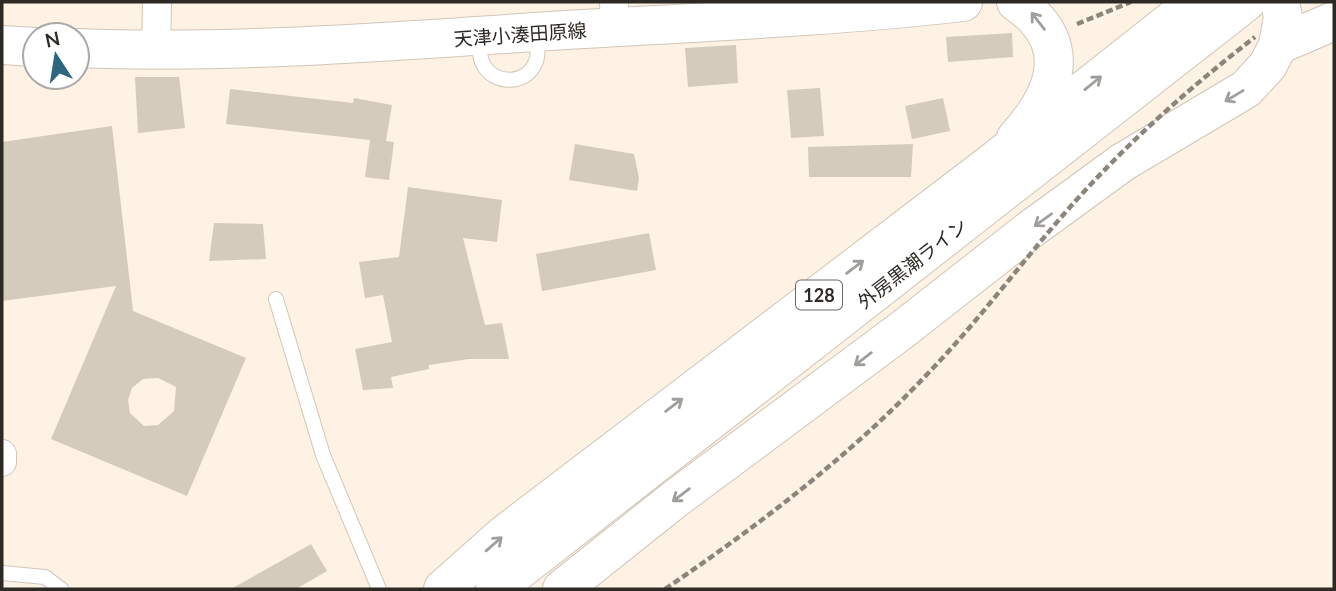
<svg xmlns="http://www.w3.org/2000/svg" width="1336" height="591" viewBox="0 0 1336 591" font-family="Lato,'Noto Sans JP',sans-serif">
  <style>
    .building { fill: #d5cbbd; fill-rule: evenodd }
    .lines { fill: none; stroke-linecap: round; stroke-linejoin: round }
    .service-casing { stroke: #d0c6b8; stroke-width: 16 }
    .minor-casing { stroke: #d0c6b8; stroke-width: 30 }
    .secondary-casing { stroke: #d0c6b8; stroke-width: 40 }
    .trunk-casing { stroke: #d0c6b8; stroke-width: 40 }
    .path { stroke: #8d857c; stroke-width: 4.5; stroke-dasharray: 7 3.5; stroke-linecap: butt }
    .service { stroke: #fff; stroke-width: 14 }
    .minor { stroke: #fff; stroke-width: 28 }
    .secondary { stroke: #fff; stroke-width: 38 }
    .trunk { stroke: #fff; stroke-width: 38 }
    .path-bridge { stroke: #8d857c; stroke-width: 4.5; stroke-dasharray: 7 3.5; stroke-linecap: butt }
    .oneway { stroke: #a09f9c }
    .labels { text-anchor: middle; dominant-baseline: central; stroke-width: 5; stroke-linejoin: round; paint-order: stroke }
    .shield { fill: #fff; stroke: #6c6966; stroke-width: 2 }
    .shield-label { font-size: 18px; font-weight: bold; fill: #2d2924 }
    .street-label { font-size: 19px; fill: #2d2924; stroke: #fff }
  </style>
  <rect width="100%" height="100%" fill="#fdf2e3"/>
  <g class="building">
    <path d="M1012 33 1013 57 948 62 946 37Z"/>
    <path d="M736 45 738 83 688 87 685 48Z"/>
    <path d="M135 77H179L185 128 138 133Z"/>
    <path d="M820 88 824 136 791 138 787 90Z"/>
    <path d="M230 89 353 103 354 98 392 105 386 141 394 142 389 180 365 177 370 140 226 124Z"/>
    <path d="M943 98 950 131 912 139 905 106Z"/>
    <path d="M112 126 133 311 246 358 187 496 51 439 116 286 2 301V142ZM158 378 176 387 174 411 158 425 144 426 130 413 128 400 132 388 143 379Z"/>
    <path d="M575 144 634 154 639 178 637 191 569 180Z"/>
    <path d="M913 144 911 177H809L808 147Z"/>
    <path d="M408 187 502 200 497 242 463 238 485 325 502 323 509 359H469L429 365V369L391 377 393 388 363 390 355 349 392 342 383 295 365 298 359 262 399 257Z"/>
    <path d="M214 223 263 224 266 259 209 261Z"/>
    <path d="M649 233 656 270 542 291 536 254Z"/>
    <path d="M311 544 327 571 296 589H231Z"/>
  </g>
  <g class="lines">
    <defs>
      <g id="service">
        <path d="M479 37C479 46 479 56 483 64 494 86 528 85 536 61 539 53 537 43 537 34"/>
        <path d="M276 299 323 455 379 589"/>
        <path d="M2 573 45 577 61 589"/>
      </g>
      <g id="minor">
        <path d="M614 2 615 28"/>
        <path d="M156 51 157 2"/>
        <path d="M2 454V462"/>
      </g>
      <g id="secondary">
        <path d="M2 45 35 47"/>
        <path d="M77 48C231 54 383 42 536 32 678 23 821 18 963 2"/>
        <path d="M1016 138C1057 93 1075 42 1016 2"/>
      </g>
      <g id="trunk">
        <path d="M1278 45 1334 21"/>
        <path d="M443 589 505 534 993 162 1195 2"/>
        <path d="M495 589 1246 2"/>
        <path d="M562 589 675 499 902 330 1031 229 1123 162 1246 89 1268 65 1278 45 1283 17 1280 2"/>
      </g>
    </defs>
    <use href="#service" class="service-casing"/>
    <use href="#minor" class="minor-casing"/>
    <use href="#secondary" class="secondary-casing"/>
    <use href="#trunk" class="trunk-casing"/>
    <path class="path" d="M1077 24 1131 2"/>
    <use href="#service" class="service"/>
    <use href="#minor" class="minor"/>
    <use href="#secondary" class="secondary"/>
    <use href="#trunk" class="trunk"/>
    <path class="path-bridge" d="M665 589C762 523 854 453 934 367 990 308 1037 241 1093 182 1142 130 1198 81 1255 37"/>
  </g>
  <defs><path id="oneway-shaft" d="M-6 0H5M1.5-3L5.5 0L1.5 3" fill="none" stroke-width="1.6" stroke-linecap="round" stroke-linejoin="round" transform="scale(1.75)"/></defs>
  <g class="oneway">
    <use href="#oneway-shaft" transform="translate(1038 21) rotate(-128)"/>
    <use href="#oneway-shaft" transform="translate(1093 83) rotate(-39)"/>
    <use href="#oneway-shaft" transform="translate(1234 96) rotate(149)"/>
    <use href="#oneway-shaft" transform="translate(1043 220) rotate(144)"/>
    <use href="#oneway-shaft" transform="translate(855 267) rotate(-37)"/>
    <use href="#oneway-shaft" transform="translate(863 359) rotate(143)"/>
    <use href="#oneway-shaft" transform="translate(674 405) rotate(-37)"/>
    <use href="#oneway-shaft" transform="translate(681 495) rotate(143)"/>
    <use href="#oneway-shaft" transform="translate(494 544) rotate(-41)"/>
  </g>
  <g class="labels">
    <rect class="shield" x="796" y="280.5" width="46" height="29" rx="5"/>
    <g class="shield-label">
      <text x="819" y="295">128</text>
    </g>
    <g class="street-label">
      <text transform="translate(520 34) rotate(-4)">天津小湊田原線</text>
      <text transform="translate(912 263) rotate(-38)">外房黒潮ライン</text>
    </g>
  </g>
  <rect width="1336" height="591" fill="none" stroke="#2d2924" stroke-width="7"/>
  <g transform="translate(56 56) rotate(348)"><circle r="33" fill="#ffffff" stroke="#aba9a7" stroke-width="2"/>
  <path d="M0-5L12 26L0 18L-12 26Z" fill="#2c667f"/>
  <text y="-10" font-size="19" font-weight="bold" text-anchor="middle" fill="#2d2924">N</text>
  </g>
</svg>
